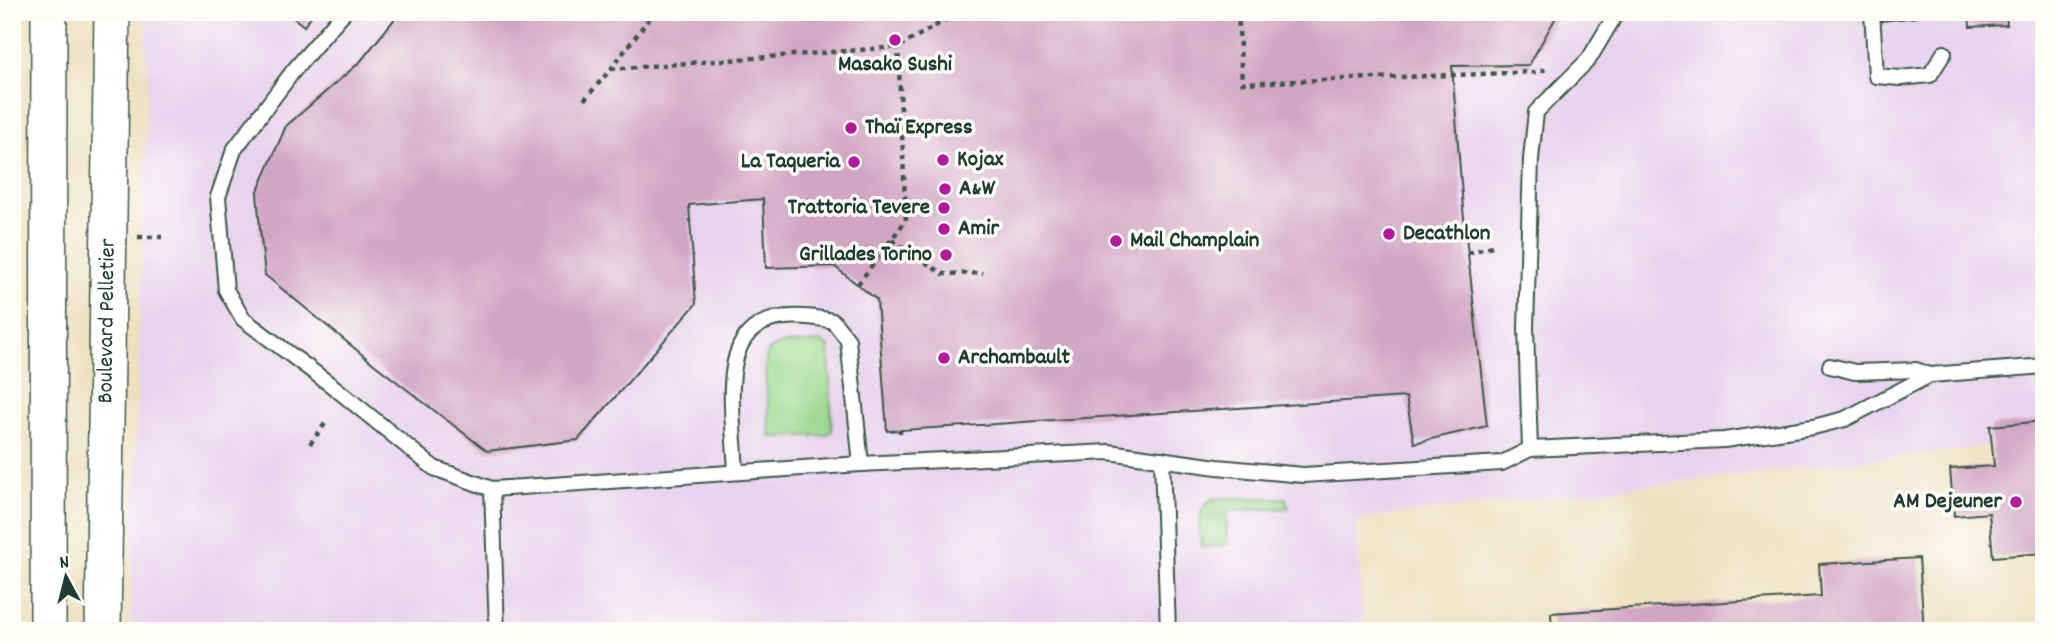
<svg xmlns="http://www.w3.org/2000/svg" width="2056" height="643" viewBox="0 0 2056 643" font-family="Dekko,sans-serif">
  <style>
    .built { fill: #e8d2ee }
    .green { fill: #98d68b; stroke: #5c8a60; stroke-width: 2 }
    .building { fill: #d1a5c4 }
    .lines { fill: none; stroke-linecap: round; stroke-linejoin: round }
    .service-casing { stroke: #3e5649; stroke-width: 18 }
    .tertiary-casing { stroke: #3e5649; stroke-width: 38 }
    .path { stroke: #3e5649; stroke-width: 4.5; stroke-dasharray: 5 5; stroke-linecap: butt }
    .service { stroke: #fff; stroke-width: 14 }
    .tertiary { stroke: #fff; stroke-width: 35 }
    .poi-dot { fill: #b5179e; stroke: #fdfcf7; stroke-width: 2.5 }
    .labels { text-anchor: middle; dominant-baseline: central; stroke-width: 7; stroke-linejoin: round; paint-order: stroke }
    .poi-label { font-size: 23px; font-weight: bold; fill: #1f3d34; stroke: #fdfcf7; text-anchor: start }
    .street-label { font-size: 23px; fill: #1f3d34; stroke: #fdfcf7 }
  </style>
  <rect width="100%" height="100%" fill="#fdfcf7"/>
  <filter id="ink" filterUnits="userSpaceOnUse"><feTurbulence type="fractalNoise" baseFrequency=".0143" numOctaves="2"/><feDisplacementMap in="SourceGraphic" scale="14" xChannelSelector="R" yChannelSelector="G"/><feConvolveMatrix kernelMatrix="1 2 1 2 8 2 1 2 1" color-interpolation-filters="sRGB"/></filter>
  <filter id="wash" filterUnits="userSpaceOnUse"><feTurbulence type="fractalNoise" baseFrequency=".00686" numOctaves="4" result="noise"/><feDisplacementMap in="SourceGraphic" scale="28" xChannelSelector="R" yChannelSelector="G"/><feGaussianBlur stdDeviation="1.57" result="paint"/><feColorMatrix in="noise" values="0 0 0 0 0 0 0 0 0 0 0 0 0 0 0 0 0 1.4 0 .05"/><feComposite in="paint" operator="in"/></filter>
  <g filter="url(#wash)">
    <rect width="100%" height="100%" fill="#eee1c1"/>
    <path class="built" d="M145 12H2044V440L1357 519 1363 631H130L148 82Z"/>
    <g class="green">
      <path d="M823 342 829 347 832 432 826 435 770 437 765 369 767 354 770 349 781 344Z"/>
      <path d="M1214 498H1286L1289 508 1227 511V545L1201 547C1200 528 1195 508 1214 498Z"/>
    </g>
    <g id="blocks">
      <g class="building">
        <path d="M286 12H314L304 26Z"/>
        <path d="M439 12H1559L1529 65 1452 66 1463 209 1487 426 1414 443 1406 397 887 431 877 300 834 266 766 268 763 199 689 205 696 304 578 440 487 451 375 365 265 275 260 229 257 193 286 126 360 62 397 16Z"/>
        <path d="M1872 12H1917V17L1872 22Z"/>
        <path d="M1969 12H2006L2007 25 1970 27Z"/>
        <path d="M2044 421V553L1993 557 1989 513 1954 516 1950 469 1994 466 1990 426Z"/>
        <path d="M1919 558 1924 631H1552L1551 613 1821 596 1819 564Z"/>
      </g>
    </g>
  </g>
  <g filter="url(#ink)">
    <use href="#blocks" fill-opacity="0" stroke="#3e5649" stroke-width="2"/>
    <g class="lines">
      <defs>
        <g id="service">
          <path d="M344 12 294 70 234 150 218 197 226 290 243 319 335 388 434 468 492 489 861 464 1109 452 1217 467 1303 475 1502 463 1530 449 1724 440 1813 427 1845 419 1930 375 2044 366"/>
          <path d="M1872 12 1876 76 1900 78 1930 75 1944 53"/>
          <path d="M1830 366 1855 372 1916 370 1930 375"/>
          <path d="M1530 449 1526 328 1531 159 1536 112 1589 59 1617 12"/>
          <path d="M1162 459 1168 631"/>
          <path d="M736 472C732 389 709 295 833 321L848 340 861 464"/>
          <path d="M492 489 497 631"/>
        </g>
        <g id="tertiary">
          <path d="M48 631 49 12"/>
          <path id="s1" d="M103 631 112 12"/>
        </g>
      </defs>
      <use href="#service" class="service-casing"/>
      <use href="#tertiary" class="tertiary-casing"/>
      <g class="path">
        <path d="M1238 12 1242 83 1535 72 1548 69"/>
        <path d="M611 69 898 47 960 12"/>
        <path d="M584 100 611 69 654 12"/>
        <path d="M138 237H162"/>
        <path d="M892 240 943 274 983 273"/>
        <path d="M1468 253 1496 245"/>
        <path d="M858 284 906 220 898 47"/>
        <path d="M900 430V433"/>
        <path d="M310 444 327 421"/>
        <path d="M185 631V626"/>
      </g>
      <use href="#service" class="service"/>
      <use href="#tertiary" class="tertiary"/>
    </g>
  </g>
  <g class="poi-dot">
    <circle cx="895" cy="40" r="7"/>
    <circle cx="851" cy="128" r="7"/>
    <circle cx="943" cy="160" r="7"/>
    <circle cx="854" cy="162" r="7"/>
    <circle cx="945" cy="189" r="7"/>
    <circle cx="944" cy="208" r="7"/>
    <circle cx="944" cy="229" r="7"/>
    <circle cx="1389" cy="234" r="7"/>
    <circle cx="1116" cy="241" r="7"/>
    <circle cx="946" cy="255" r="7"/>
    <circle cx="944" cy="358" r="7"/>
    <circle cx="2016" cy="502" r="7"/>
  </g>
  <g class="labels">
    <g class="poi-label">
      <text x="895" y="65" text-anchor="middle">Masako Sushi</text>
      <text x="865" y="128">Thaï Express</text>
      <text x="957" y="160">Kojax</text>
      <text x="840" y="162" text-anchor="end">La Taqueria</text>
      <text x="959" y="189">A&amp;W</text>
      <text x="930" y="208" text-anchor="end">Trattoria Tevere</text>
      <text x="958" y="229">Amir</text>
      <text x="1403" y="234">Decathlon</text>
      <text x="1130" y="241">Mail Champlain</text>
      <text x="932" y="255" text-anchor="end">Grillades Torino</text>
      <text x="958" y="358">Archambault</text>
      <text x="2002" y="502" text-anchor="end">AM Dejeuner</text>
    </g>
    <g class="street-label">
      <text stroke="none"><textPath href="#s1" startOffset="310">Boulevard Pelletier</textPath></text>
    </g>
  </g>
  <rect width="2056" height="643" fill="none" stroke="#fdfcf7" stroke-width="42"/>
  <g transform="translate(66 577) rotate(353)" stroke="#fdfcf7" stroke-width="5" paint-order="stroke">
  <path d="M0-5L12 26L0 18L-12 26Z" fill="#1f3d34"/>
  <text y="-10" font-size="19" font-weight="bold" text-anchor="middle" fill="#1f3d34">N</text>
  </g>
</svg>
